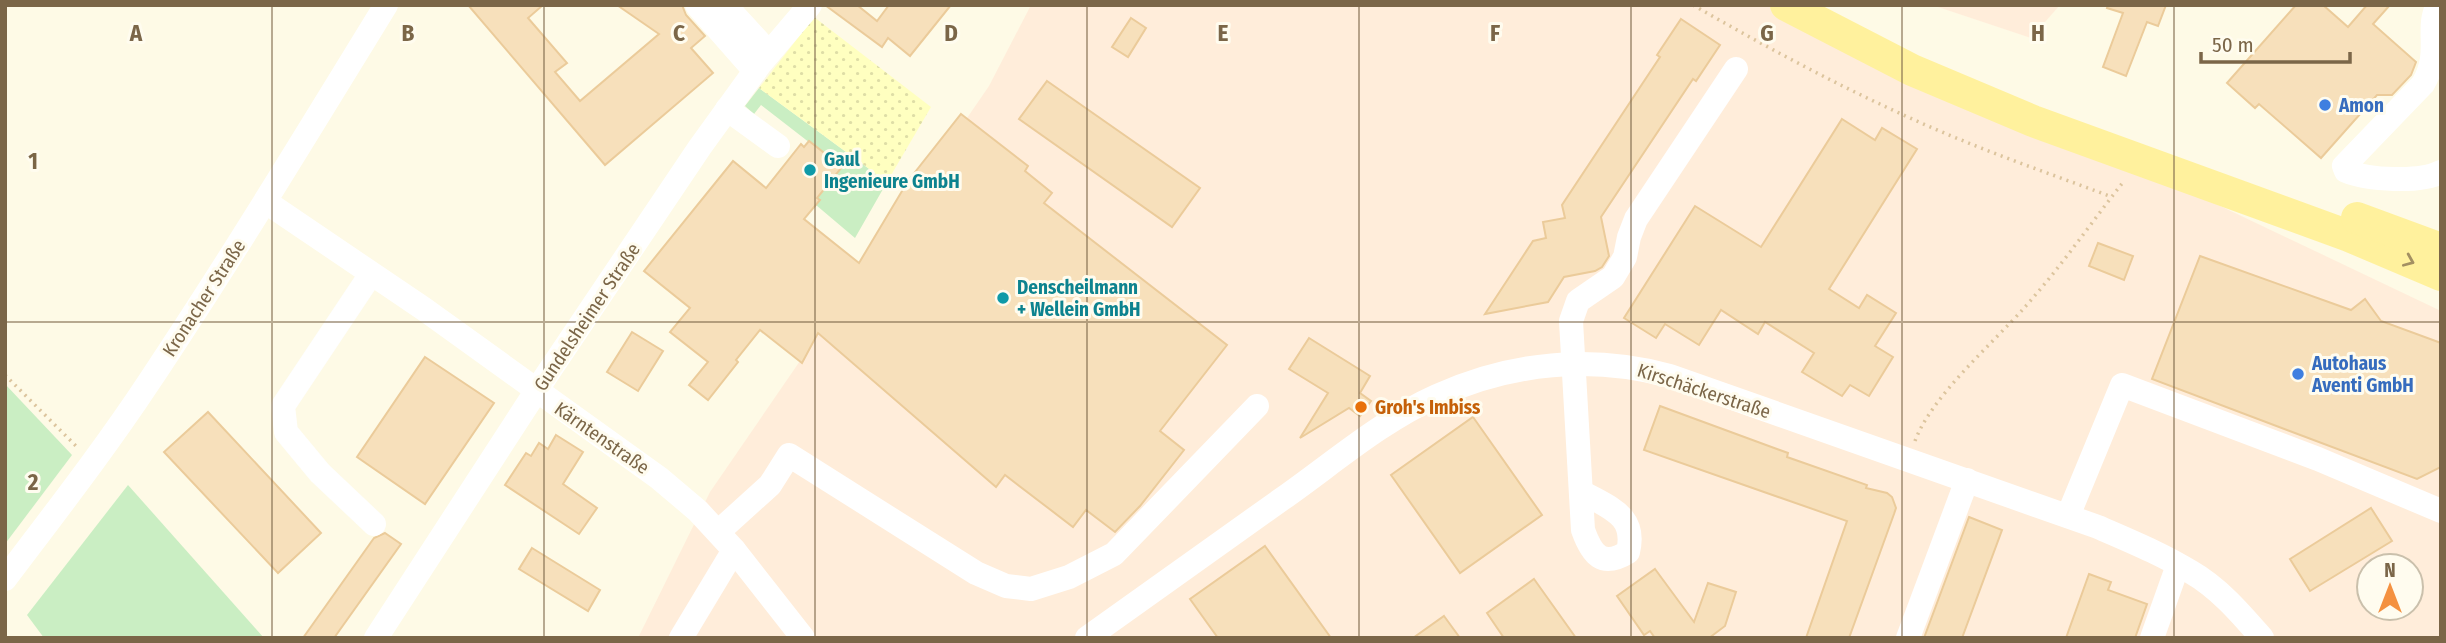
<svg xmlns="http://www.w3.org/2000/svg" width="2446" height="643" viewBox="0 0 2446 643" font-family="'Fira Sans Condensed',sans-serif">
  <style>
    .commercial { fill: #ffedda; fill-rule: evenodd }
    .green { fill: #caeec3 }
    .sand { fill: url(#sand-dots) }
    .building { fill: #f7e0bb; stroke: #ebcb9a; stroke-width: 2 }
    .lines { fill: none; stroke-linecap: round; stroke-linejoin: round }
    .path { stroke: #dcc49d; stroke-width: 3.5; stroke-dasharray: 2 5; stroke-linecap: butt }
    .minor { stroke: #fff; stroke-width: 24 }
    .major { stroke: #fff19d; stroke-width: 32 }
    .oneway { stroke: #a39062 }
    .grid { fill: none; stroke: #7b6648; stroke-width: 2; stroke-opacity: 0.55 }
    .shop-dot { fill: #3f7fe0; stroke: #fffcef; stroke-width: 2.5 }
    .culture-dot { fill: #0f9aa8; stroke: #fffcef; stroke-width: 2.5 }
    .food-dot { fill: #e8710a; stroke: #fffcef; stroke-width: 2.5 }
    .labels { text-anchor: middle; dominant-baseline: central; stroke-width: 6; stroke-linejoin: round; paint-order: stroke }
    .shop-label { font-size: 19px; font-weight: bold; fill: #366cbe; stroke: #fffcef; text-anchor: start }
    .culture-label { font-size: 19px; font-weight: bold; fill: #0d838f; stroke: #fffcef; text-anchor: start }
    .street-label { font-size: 19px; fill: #7b6648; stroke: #fffcef }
    .food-label { font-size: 19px; font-weight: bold; fill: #c56008; stroke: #fffcef; text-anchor: start }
    .grid-label { font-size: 23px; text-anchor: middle; font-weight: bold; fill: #7b6648; stroke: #fffcef; stroke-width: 6; stroke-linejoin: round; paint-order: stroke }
  </style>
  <defs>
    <pattern id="sand-dots" width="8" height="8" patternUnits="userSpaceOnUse" patternTransform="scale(1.75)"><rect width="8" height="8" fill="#ffffc0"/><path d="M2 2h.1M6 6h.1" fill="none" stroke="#dedda6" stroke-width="1.8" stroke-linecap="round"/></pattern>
  </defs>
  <rect width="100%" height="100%" fill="#fefae6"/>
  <g class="commercial">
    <path d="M1031 5H1809L1916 61 2441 311V638H638L710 492 989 86ZM2369 566H2411V608H2369Z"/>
    <path d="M1932 5H2060L2031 38Z"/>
  </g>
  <g class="green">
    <path d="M759 88 887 182 855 238 790 183 841 167 761 105 754 114 745 106Z"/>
    <path d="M5 384 72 455 5 544Z"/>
    <path d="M128 485 264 638H44L27 615Z"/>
  </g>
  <path class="sand" d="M814 17 931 107 887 182 759 88Z"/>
  <g class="building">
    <path d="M468 5H543L528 18 567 63 555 72 580 101 659 34 617 5H682L686 15 705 36 691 48 713 73 605 165Z"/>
    <path d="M825 5H857L877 21 889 5H951L910 56 888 38 882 47Z"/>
    <path d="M2108 5H2166L2158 26 2147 22 2126 76 2103 67 2123 13 2107 8Z"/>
    <path d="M2296 5H2323L2348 27 2367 5H2390L2373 24 2416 62 2411 75 2392 95H2377L2321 158 2259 104 2255 108 2227 83Z"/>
    <path d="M1131 18 1146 28 1128 57 1112 47Z"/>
    <path d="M1681 19 1720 45 1696 81 1693 79 1601 217 1609 256 1602 267 1595 271 1564 277 1548 302 1485 314 1533 241 1546 238 1543 222 1565 218 1562 205 1660 57 1657 55Z"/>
    <path d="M1047 81 1200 188 1172 227 1019 119Z"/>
    <path d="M961 114 1028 166 1025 171 1052 193 1044 203 1227 345 1160 431 1184 450 1140 506 1115 532 1086 510 1073 527 1005 475 996 487 818 333 802 363 760 330 736 360 738 362 708 400 689 385 708 362 670 332 690 308 644 271 733 161 766 188 801 144 804 147 809 141 842 167 817 198 820 200 804 219 859 263 908 181Z"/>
    <path d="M1842 119 1875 140 1882 128 1917 149 1829 289 1859 308 1867 295 1896 313 1875 346 1893 357 1869 396 1850 385 1842 396 1802 372 1814 353 1765 322 1758 334 1721 310 1699 345 1665 324 1656 338 1624 318 1695 206 1761 247Z"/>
    <path d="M2098 243 2133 256 2124 280 2089 266Z"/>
    <path d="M2200 256 2351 310 2365 299 2381 321 2441 343V467L2417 479 2152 379Z"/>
    <path d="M632 332 663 351 638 391 607 372Z"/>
    <path d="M1309 338 1370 376 1360 393 1371 401 1360 416 1349 408 1300 438 1328 393 1289 369Z"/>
    <path d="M425 357 494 403 425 504 357 457Z"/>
    <path d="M1660 406 1788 453 1787 457 1867 485 1866 488 1887 493 1892 497 1896 508 1894 514 1849 638H1806L1847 521 1644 450Z"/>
    <path d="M208 412 321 533 278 573 164 452Z"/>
    <path d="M1473 417 1542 515 1460 573 1391 475Z"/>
    <path d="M556 435 583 452 563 484 597 508 579 534 505 485 526 453 531 456 539 443 548 449Z"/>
    <path d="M2371 508 2392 541 2310 591 2290 559Z"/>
    <path d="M1969 517 2002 530 1962 638H1924Z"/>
    <path d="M385 533 401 544 334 638H303L374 538Z"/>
    <path d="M1265 546 1331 638H1218L1190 599Z"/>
    <path d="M532 548 600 590 588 611 519 569Z"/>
    <path d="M1655 569 1694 622 1708 583 1736 592 1725 626 1709 638H1655L1650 631 1644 635 1617 596Z"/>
    <path d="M2089 574 2111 582 2108 590 2147 604 2135 638H2066Z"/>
    <path d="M1534 579 1576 638H1504L1487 613Z"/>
    <path d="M1444 616 1460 638H1413Z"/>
  </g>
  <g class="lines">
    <g class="path">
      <path d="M1693 5C1785 58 1878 107 1976 146 2021 164 2067 180 2112 197"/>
      <path d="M5 375 78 448"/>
      <path d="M1915 441C1931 397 1992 344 2024 308 2060 268 2091 223 2124 181"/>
    </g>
    <g class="minor">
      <path d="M697 5 755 71"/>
      <path d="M725 5 769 53"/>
      <path d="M2438 5C2425 29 2442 52 2423 84L2344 166 2346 171C2368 180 2420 183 2441 172"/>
      <path d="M727 109 778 146"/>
      <path d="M266 202 424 309 659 478 698 511 734 550 803 638"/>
      <path d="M371 274 283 406 286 432 320 473 374 524"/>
      <path d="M1582 492C1609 508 1637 515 1628 552 1602 568 1592 555 1583 530L1571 321 1578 301 1613 277 1625 257 1629 237 1636 219 1736 69"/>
      <path d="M2068 516 2122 385 2318 459 2441 511"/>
      <path d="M718 532 770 485 789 455 976 573 1006 586 1031 589 1069 577 1114 554 1257 406"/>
      <path d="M5 579C54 514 104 450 149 382 231 259 308 132 386 5"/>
      <path d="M376 638 546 376 700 147 760 64 810 5"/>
      <path d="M681 638 734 550"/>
      <path d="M1087 638C1152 592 1217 545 1282 499 1332 464 1381 421 1437 396 1511 362 1592 355 1670 376L2098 527C2130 541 2162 554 2191 572 2219 588 2241 614 2262 638"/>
      <path d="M1908 638 1967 480"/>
      <path d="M2152 638 2178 565"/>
    </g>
    <g class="major">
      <path d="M1786 5 1912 70 2033 121 2349 236 2441 275"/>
      <path d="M2357 218 2441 249"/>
    </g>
  </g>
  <defs><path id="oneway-chevron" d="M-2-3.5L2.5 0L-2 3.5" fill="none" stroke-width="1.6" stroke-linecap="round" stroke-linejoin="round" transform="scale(1.75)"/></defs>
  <use class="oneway" href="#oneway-chevron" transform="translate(2409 261) rotate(23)"/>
  <path class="grid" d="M272 5V638M544 5V638M815 5V638M1087 5V638M1359 5V638M1631 5V638M1902 5V638M2174 5V638M5 322H2441"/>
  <g class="shop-dot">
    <circle cx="2325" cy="105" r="7"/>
    <circle cx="2298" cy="374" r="7"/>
  </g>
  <g class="culture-dot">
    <circle cx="810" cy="170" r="7"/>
    <circle cx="1003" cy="298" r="7"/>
  </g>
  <circle class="food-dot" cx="1361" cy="407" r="7"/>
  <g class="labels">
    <g class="shop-label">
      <text x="2339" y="105">Amon</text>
      <text x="2312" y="363">Autohaus<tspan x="2312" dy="22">Aventi GmbH</tspan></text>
    </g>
    <g class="culture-label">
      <text x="824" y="159">Gaul<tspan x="824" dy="22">Ingenieure GmbH</tspan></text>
      <text x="1017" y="287">Denscheilmann<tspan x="1017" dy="22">+ Wellein GmbH</tspan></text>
    </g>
    <g class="street-label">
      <text transform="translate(204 298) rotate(-57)">Kronacher Straße</text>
      <text transform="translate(587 317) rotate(-56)">Gundelsheimer Straße</text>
      <text transform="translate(1704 391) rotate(18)">Kirschäckerstraße</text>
      <text transform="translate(602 438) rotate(35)">Kärntenstraße</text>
    </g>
    <g class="food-label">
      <text x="1375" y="407">Groh's Imbiss</text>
    </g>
  </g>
  <g class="grid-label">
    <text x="136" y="41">A</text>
    <text x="408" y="41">B</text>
    <text x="679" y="41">C</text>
    <text x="951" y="41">D</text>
    <text x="1223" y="41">E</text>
    <text x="1495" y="41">F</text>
    <text x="1767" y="41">G</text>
    <text x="2038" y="41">H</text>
    <text x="33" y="169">1</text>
    <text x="33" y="490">2</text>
  </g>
  <rect width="2446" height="643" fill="none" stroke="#7b6648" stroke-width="14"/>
  <g transform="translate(2390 587)"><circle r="33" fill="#fffcef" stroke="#cac0ac" stroke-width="2"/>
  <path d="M0-5L12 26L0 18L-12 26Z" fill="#f49140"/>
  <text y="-10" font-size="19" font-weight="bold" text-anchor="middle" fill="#7b6648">N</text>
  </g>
  <path d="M2201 52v10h149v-10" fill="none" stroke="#7b6648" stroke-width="3.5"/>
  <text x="2212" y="52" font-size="21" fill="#7b6648" stroke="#fffcef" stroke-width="5" paint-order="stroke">50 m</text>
</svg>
